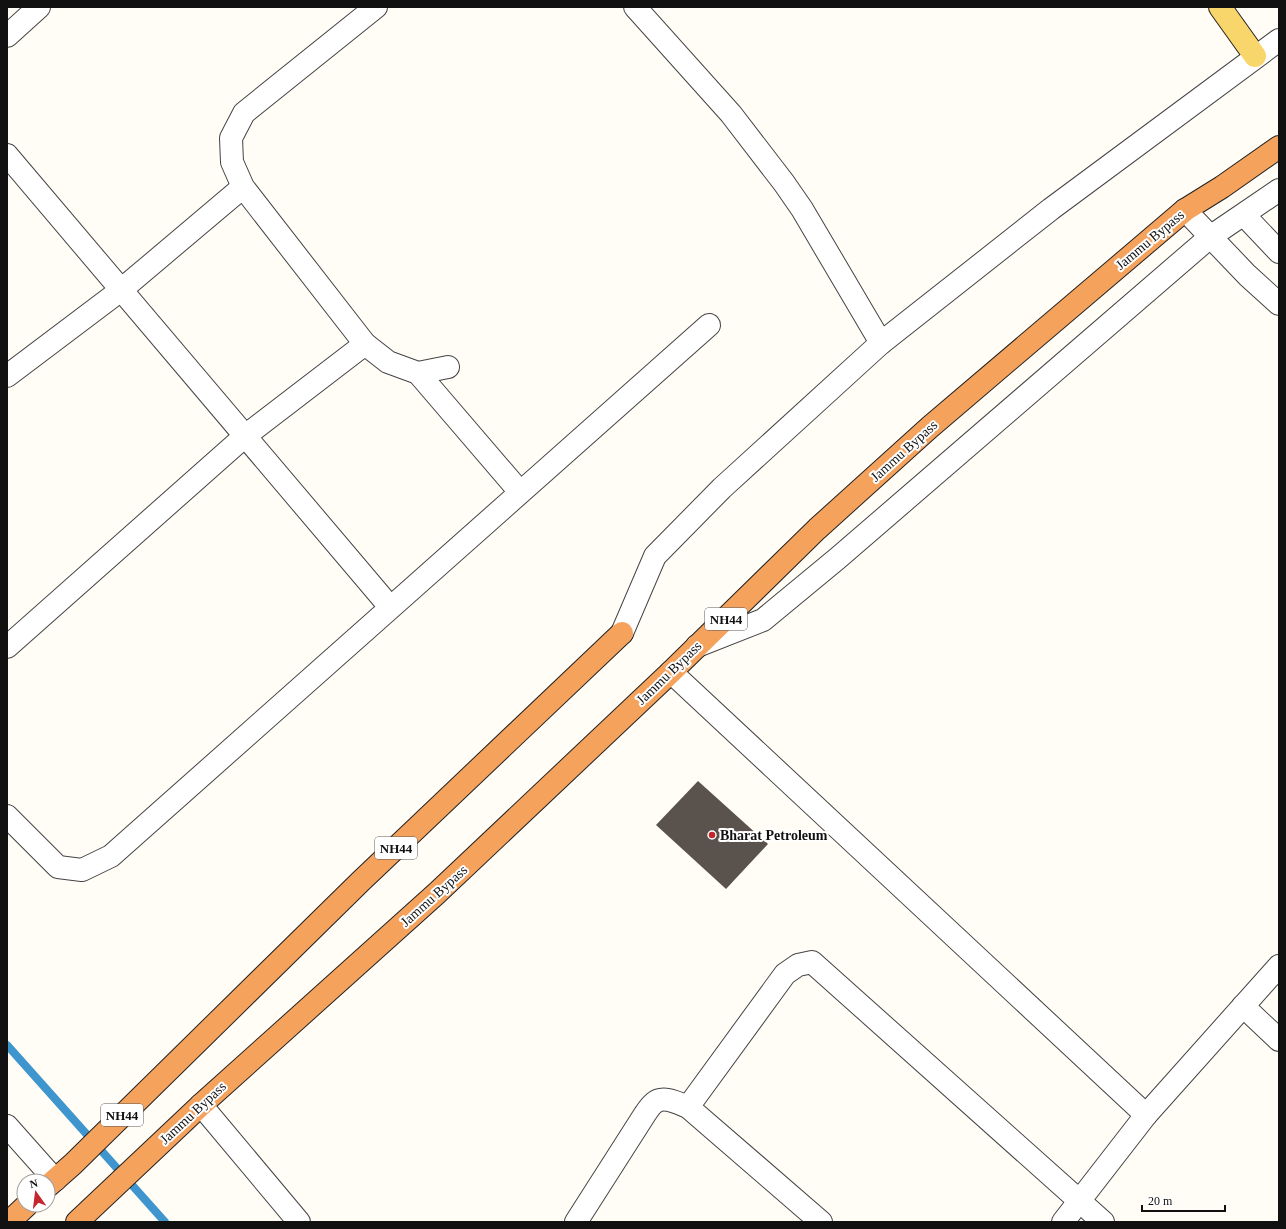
<svg xmlns="http://www.w3.org/2000/svg" width="1286" height="1229" viewBox="0 0 1286 1229" font-family="Georgia,serif">
  <style>
    .lines { fill: none; stroke-linecap: round; stroke-linejoin: round }
    .stream { stroke: #3f96cf; stroke-width: 8 }
    .building { fill: #5a524d }
    .minor-casing { stroke: #444; stroke-width: 24 }
    .major-casing { stroke: #222; stroke-width: 24 }
    .highway-casing { stroke: #222; stroke-width: 24 }
    .minor { stroke: #fff; stroke-width: 22 }
    .major { stroke: #f9d66b; stroke-width: 22 }
    .highway { stroke: #f5a25d; stroke-width: 22 }
    .poi-dot { fill: #c4262e; stroke: #fff; stroke-width: 1.5 }
    .labels { text-anchor: middle; dominant-baseline: central; stroke-width: 4; stroke-linejoin: round; paint-order: stroke }
    .shield { fill: #fff; stroke: #585858; stroke-width: 1 }
    .shield-label { font-size: 13px; font-weight: bold; fill: #111 }
    .street-label { font-size: 14px; fill: #111; stroke: #fff }
    .poi-label { font-size: 14px; font-weight: bold; fill: #111; stroke: #fff; text-anchor: start }
  </style>
  <rect width="100%" height="100%" fill="#fffdf5"/>
  <g class="lines">
    <path class="stream" d="M7 1045 165 1222"/>
  </g>
  <path class="building" d="M698 781 768 844 726 889 656 825Z"/>
  <g class="lines">
    <defs>
      <g id="minor">
        <path d="M376 7 244 113 231 138 232 162 243 187 365 344 388 362 418 373 448 367"/>
        <path d="M635 7 731 114 784 183 802 209 881 343"/>
        <path d="M7 36 39 7"/>
        <path d="M7 155 390 607"/>
        <path d="M1185 210 1247 275 1279 304"/>
        <path d="M1244 215 1279 252"/>
        <path d="M418 373 520 492"/>
        <path d="M7 376 121 290 243 187"/>
        <path d="M622 633 655 556 722 488 881 343 1051 209 1279 40"/>
        <path d="M697 646 763 620 838 558 1210 237 1279 190"/>
        <path d="M7 647 245 436 365 344"/>
        <path d="M671 672 1146 1115 1279 966"/>
        <path d="M7 816 58 867 82 870 111 856 709 325"/>
        <path d="M1243 1006 1279 1040"/>
        <path d="M201 1105 299 1222"/>
        <path d="M688 1107 785 974 798 965 812 962 1103 1222"/>
        <path d="M7 1126 55 1180"/>
        <path d="M576 1222 645 1114C648 1110 650 1106 654 1103 663 1095 678 1103 688 1107L821 1222"/>
        <path d="M1063 1222 1146 1115"/>
      </g>
      <path id="major" d="M1220 7 1255 56"/>
      <g id="highway">
        <path d="M48 1186 73 1164 361 881 622 633"/>
        <path d="M9 1222 27 1205"/>
        <path d="M77 1222 201 1105 437 893 671 672 817 529 930 427 1185 210 1222 187 1279 147"/>
      </g>
    </defs>
    <use href="#minor" class="minor-casing"/>
    <use href="#major" class="major-casing"/>
    <use href="#highway" class="highway-casing"/>
    <use href="#minor" class="minor"/>
    <use href="#major" class="major"/>
    <use href="#highway" class="highway"/>
  </g>
  <circle class="poi-dot" cx="712" cy="835" r="4"/>
  <g class="labels">
    <g class="shield">
      <rect x="705" y="608" width="42" height="22" rx="3"/>
      <rect x="375" y="837" width="42" height="22" rx="3"/>
      <rect x="101" y="1104" width="42" height="22" rx="3"/>
    </g>
    <g class="shield-label">
      <text x="726" y="619">NH44</text>
      <text x="396" y="848">NH44</text>
      <text x="122" y="1115">NH44</text>
    </g>
    <g class="street-label">
      <text transform="translate(1150 240) rotate(-40)">Jammu Bypass</text>
      <text transform="translate(904 451) rotate(-42)">Jammu Bypass</text>
      <text transform="translate(669 673) rotate(-44)">Jammu Bypass</text>
      <text transform="translate(434 896) rotate(-42)">Jammu Bypass</text>
      <text transform="translate(193 1113) rotate(-43)">Jammu Bypass</text>
    </g>
    <g class="poi-label">
      <text x="720" y="835">Bharat Petroleum</text>
    </g>
  </g>
  <rect width="1286" height="1229" fill="none" stroke="#111111" stroke-width="16"/>
  <g transform="translate(36 1193) rotate(346)"><circle r="19" fill="#ffffff" stroke="#a0a0a0"/>
  <path d="M0-3L7 15L0 10L-7 15Z" fill="#c4262e"/>
  <text y="-6" font-size="11" font-weight="bold" text-anchor="middle" fill="#111111">N</text>
  </g>
  <path d="M1142 1205v6h83v-6" fill="none" stroke="#111111" stroke-width="2"/>
  <text x="1148" y="1205" font-size="12" fill="#111111" stroke="#ffffff" stroke-width="3" paint-order="stroke">20 m</text>
</svg>
